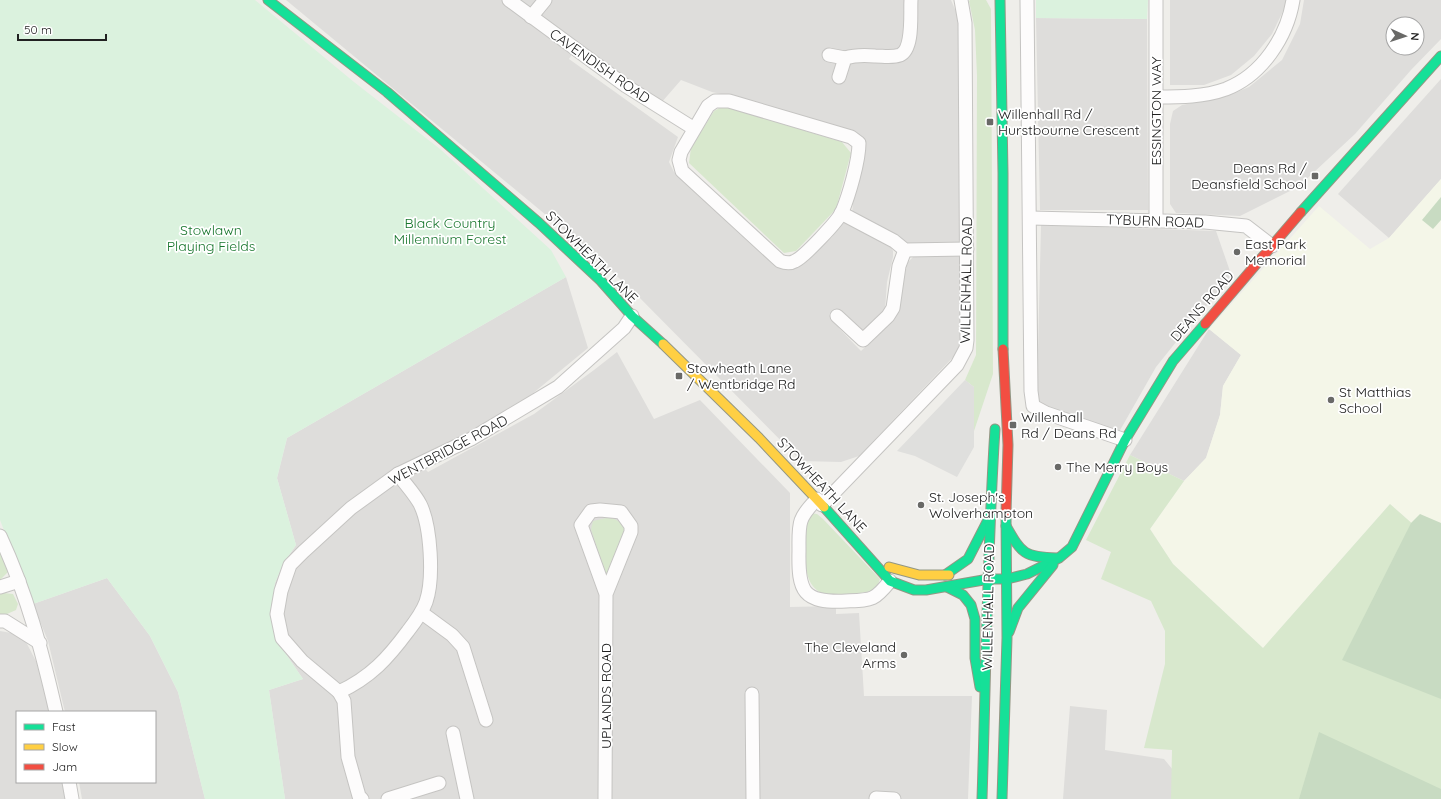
<svg xmlns="http://www.w3.org/2000/svg" width="1441" height="799" viewBox="0 0 1441 799" font-family="Quicksand,sans-serif">
  <style>
    .residential { fill: #dedddb; fill-rule: evenodd }
    .education { fill: #f4f6e8 }
    .grass { fill: #d8e8cd }
    .forest { fill: #c8dbc2 }
    .park { fill: #dbf2de }
    .parking { fill: #dfdfdd }
    .lines { fill: none; stroke-linecap: round; stroke-linejoin: round }
    .street-casing { stroke: #c5c4c2; stroke-width: 15 }
    .fast-casing { stroke: #939784; stroke-width: 11 }
    .slow-casing { stroke: #939784; stroke-width: 11 }
    .jam-casing { stroke: #939784; stroke-width: 11 }
    .street { stroke: #fdfcfc; stroke-width: 13 }
    .fast { stroke: #16e098; stroke-width: 9 }
    .slow { stroke: #ffcf43; stroke-width: 9 }
    .jam { stroke: #f24e42; stroke-width: 9 }
    .poi-dot { fill: #696967; stroke: #fff; stroke-width: 1.5 }
    .labels { text-anchor: middle; dominant-baseline: central; stroke-width: 3.5; stroke-linejoin: round; paint-order: stroke }
    .street-label { font-size: 14px; fill: #212121; stroke: #fff }
    .poi-label { font-size: 14px; fill: #212121; stroke: #fff; text-anchor: start }
    .park-label { font-size: 14px; fill: #18762d; stroke: #fff }
  </style>
  <rect width="100%" height="100%" fill="#efeeea"/>
  <g class="residential">
    <path d="M286 0H951L957 14 960 44 961 246 907 244 852 214 853 203 866 149 865 142 857 133 744 99 712 92 681 80 661 103 578 45 569 59 678 137 669 162 674 172 759 251 786 269 799 267 832 237 841 222 846 220 889 244 893 251V257L887 282 885 310 864 332 841 311 832 321 861 351 892 321 908 262 915 255 962 254V337L957 353 859 456 841 462 801 461 629 287 581 244Z"/>
    <path d="M1170 0H1287V3L1272 34 1254 56 1231 75 1204 85H1170Z"/>
    <path d="M1304 0H1441V39L1411 70 1355 134 1298 187 1240 216 1176 213 1170 204V124L1173 111 1182 105 1227 96 1249 87 1282 60 1300 24ZM1393 24H1417V48H1393Z"/>
    <path d="M1036 18 1147 19 1148 210H1040Z"/>
    <path d="M1441 79V179L1389 238 1338 194Z"/>
    <path d="M1041 225 1216 231 1232 277 1192 322 1156 367 1119 432 1045 406 1039 401 1037 392Z"/>
    <path d="M566 277 588 348 526 399 418 461 428 472 534 414 594 370 617 352 654 419 700 400 790 493V607L836 606V614L859 613 864 696H972L968 799H285L269 690 303 679 277 641 271 612 275 583 283 564 296 545 277 478 287 438Z"/>
    <path d="M1209 329 1241 355 1223 386 1220 415 1206 458 1184 481 1130 455Z"/>
    <path d="M107 578 150 636 178 692 205 799H82L79 782H155V712H65L48 641 33 604Z"/>
    <path d="M0 631 17 634 26 642 40 669 49 712H17V782H65L67 799H0Z"/>
    <path d="M1070 706 1107 710 1105 750 1164 759 1173 770 1172 799H1063Z"/>
  </g>
  <path class="education" d="M1441 179V549L1390 504 1263 648 1173 564 1150 529 1184 481 1206 458 1220 415 1223 386 1241 355 1209 329 1319 206 1370 249 1389 238Z"/>
  <g class="grass">
    <path d="M970 0H986L991 9 993 374 974 431V387L965 380 976 355 977 76 975 30 969 1Z"/>
    <path d="M723 106 842 142 851 153 836 209 796 251 784 253 689 163 691 148 714 111Z"/>
    <path d="M1130 455 1184 481 1150 529 1173 564 1263 648 1390 504 1441 549V799H1171L1172 750 1144 748 1165 664V631L1151 601 1101 579 1111 552 1086 540Z"/>
    <path d="M810 513 817 514 823 519 880 579 876 590C836 598 805 606 805 553 806 539 804 525 810 513Z"/>
    <path d="M611 517 625 525V535L606 576 591 529 593 521Z"/>
    <path d="M0 551 8 572 0 580Z"/>
    <path d="M4 593 13 594 18 604 16 610 7 614H0V594Z"/>
  </g>
  <g class="forest">
    <path d="M1441 197V220L1433 229 1422 220Z"/>
    <path d="M1420 514 1441 523V699L1342 660 1411 523Z"/>
    <path d="M1319 732 1441 789V799H1299Z"/>
  </g>
  <g class="park">
    <path d="M0 0H255L354 82 440 149 551 250 566 277 287 438 277 478 296 545 283 564 275 583 271 612 277 641 303 679 269 690 285 799H205L178 692 150 636 107 578 33 604 0 520Z"/>
    <path d="M1036 0H1148L1147 19 1036 18Z"/>
  </g>
  <path class="parking" d="M965 380 974 387V447L957 477 915 456 897 451Z"/>
  <g class="lines">
    <defs>
      <g id="street">
        <path d="M509 0 626 86 693 128"/>
        <path d="M1027 0 1031 391 1033 406 1046 413 1125 440"/>
        <path d="M531 17 545 0"/>
        <path d="M829 55 845 58"/>
        <path d="M839 77 845 58C855 55 865 55 875 56 883 56 892 58 900 55 914 49 910 13 911 0"/>
        <path d="M1157 97C1180 97 1204 97 1226 89 1262 75 1287 37 1293 0"/>
        <path d="M715 101H729L851 137 859 143C859 161 849 195 842 212 838 221 804 257 795 261 790 264 785 263 780 261L682 171 679 160 681 152 708 106Z"/>
        <path d="M841 213 894 241 905 250 967 249"/>
        <path d="M1030 218 1205 222 1246 226 1272 246"/>
        <path d="M1156 221V0"/>
        <path d="M837 316 863 340 888 316 893 308 899 266 905 250"/>
        <path d="M817 499C797 519 799 524 799 551 798 592 803 603 846 601 872 600 874 601 890 581"/>
        <path d="M822 505 957 365 966 348 967 340 965 23 961 0"/>
        <path d="M0 536C27 594 42 651 56 712"/>
        <path d="M0 587 19 581"/>
        <path d="M422 613 452 635 463 647 486 720"/>
        <path d="M0 621H5L40 643"/>
        <path d="M339 692 302 661 282 638 277 614 281 591 290 565 303 552 351 508 398 474 471 439 558 387 624 328 632 316"/>
        <path d="M752 694 753 799"/>
        <path d="M453 733 467 799"/>
        <path d="M69 782 72 799"/>
        <path d="M876 798 894 799"/>
        <path d="M362 799 359 796 348 757 344 701 339 692C371 677 388 658 408 631 415 622 422 613 426 602 434 579 431 526 420 504 414 493 405 484 398 474"/>
        <path d="M388 799 439 783"/>
        <path d="M605 799 606 594 581 525 591 511 600 510 621 512 631 526V532L606 594"/>
      </g>
      <g id="fast">
        <path d="M268 0 387 92 539 223 601 281 632 316 663 344"/>
        <path d="M1000 0 1003 173V349"/>
        <path d="M1301 212 1441 56"/>
        <path d="M824 507 890 581 914 590H926L989 579H1007L1027 574 1059 558 1072 547 1125 440 1173 361 1205 324"/>
        <path d="M1006 526C1022 554 1024 557 1057 558"/>
        <path d="M945 575 968 559 989 518"/>
        <path d="M947 587 963 595 971 605 975 619V658L980 687"/>
        <path d="M1009 632 1018 608 1053 565"/>
        <path d="M982 799C986 676 987 552 995 429"/>
        <path d="M1002 799 1007 638 1006 514"/>
      </g>
      <g id="slow">
        <path d="M663 344 759 438 824 507"/>
        <path d="M889 567 919 575H949"/>
      </g>
      <g id="jam">
        <path d="M1205 324 1301 212"/>
        <path d="M1003 349 1008 445 1006 514"/>
      </g>
    </defs>
    <use href="#street" class="street-casing"/>
    <use href="#fast" class="fast-casing"/>
    <use href="#slow" class="slow-casing"/>
    <use href="#jam" class="jam-casing"/>
    <use href="#street" class="street"/>
    <use href="#fast" class="fast"/>
    <use href="#slow" class="slow"/>
    <use href="#jam" class="jam"/>
  </g>
  <g class="poi-dot">
    <rect x="986" y="118" width="8" height="8" rx="2"/>
    <rect x="1311" y="172" width="8" height="8" rx="2"/>
    <circle cx="1237" cy="252" r="4"/>
    <rect x="675" y="372" width="8" height="8" rx="2"/>
    <circle cx="1331" cy="400" r="4"/>
    <rect x="1009" y="421" width="8" height="8" rx="2"/>
    <circle cx="1058" cy="467" r="4"/>
    <circle cx="921" cy="505" r="4"/>
    <circle cx="904" cy="655" r="4"/>
  </g>
  <g class="labels">
    <g class="street-label">
      <text transform="translate(600 66) rotate(35)">CAVENDISH ROAD</text>
      <text transform="translate(1156 111) rotate(-90)">ESSINGTON WAY</text>
      <text transform="translate(1155 221) rotate(2)">TYBURN ROAD</text>
      <text transform="translate(592 257) rotate(45)">STOWHEATH LANE</text>
      <text transform="translate(966 280) rotate(-89)">WILLENHALL ROAD</text>
      <text transform="translate(1202 306) rotate(-49)">DEANS ROAD</text>
      <text transform="translate(448 450) rotate(-28)">WENTBRIDGE ROAD</text>
      <text transform="translate(822 485) rotate(47)">STOWHEATH LANE</text>
      <text transform="translate(988 607) rotate(-89)">WILLENHALL ROAD</text>
      <text transform="translate(606 696) rotate(-90)">UPLANDS ROAD</text>
    </g>
    <g class="poi-label">
      <text x="998" y="114">Willenhall Rd /<tspan x="998" dy="16">Hurstbourne Crescent</tspan></text>
      <text x="1307" y="168" text-anchor="end">Deans Rd /<tspan x="1307" dy="16">Deansfield School</tspan></text>
      <text x="1245" y="244">East Park<tspan x="1245" dy="16">Memorial</tspan></text>
      <text x="687" y="368">Stowheath Lane<tspan x="687" dy="16">/ Wentbridge Rd</tspan></text>
      <text x="1339" y="392">St Matthias<tspan x="1339" dy="16">School</tspan></text>
      <text x="1021" y="417">Willenhall<tspan x="1021" dy="16">Rd / Deans Rd</tspan></text>
      <text x="1066" y="467">The Merry Boys</text>
      <text x="929" y="497">St. Joseph's<tspan x="929" dy="16">Wolverhampton</tspan></text>
      <text x="896" y="647" text-anchor="end">The Cleveland<tspan x="896" dy="16">Arms</tspan></text>
    </g>
    <g class="park-label">
      <text x="450" y="223">Black Country<tspan x="450" dy="16">Millennium Forest</tspan></text>
      <text x="211" y="230">Stowlawn<tspan x="211" dy="16">Playing Fields</tspan></text>
    </g>
  </g>
  <rect x="16" y="711" width="140" height="72" fill="#ffffff" stroke="#a6a6a6"/>
  <rect x="24" y="724" width="20" height="6" fill="#16e098" stroke="#a6a6a6"/>
  <text x="52" y="731" font-size="12" fill="#212121">Fast</text>
  <rect x="24" y="744" width="20" height="6" fill="#ffcf43" stroke="#a6a6a6"/>
  <text x="52" y="751" font-size="12" fill="#212121">Slow</text>
  <rect x="24" y="764" width="20" height="6" fill="#f24e42" stroke="#a6a6a6"/>
  <text x="52" y="771" font-size="12" fill="#212121">Jam</text>
  <g transform="translate(1405 36) rotate(93)"><circle r="19" fill="#ffffff" stroke="#a6a6a6"/>
  <path d="M0-3L7 15L0 10L-7 15Z" fill="#696967"/>
  <text y="-6" font-size="11" font-weight="bold" text-anchor="middle" fill="#212121">N</text>
  </g>
  <path d="M18 34v6h88v-6" fill="none" stroke="#212121" stroke-width="2"/>
  <text x="24" y="34" font-size="12" fill="#212121" stroke="#ffffff" stroke-width="3" paint-order="stroke">50 m</text>
</svg>
